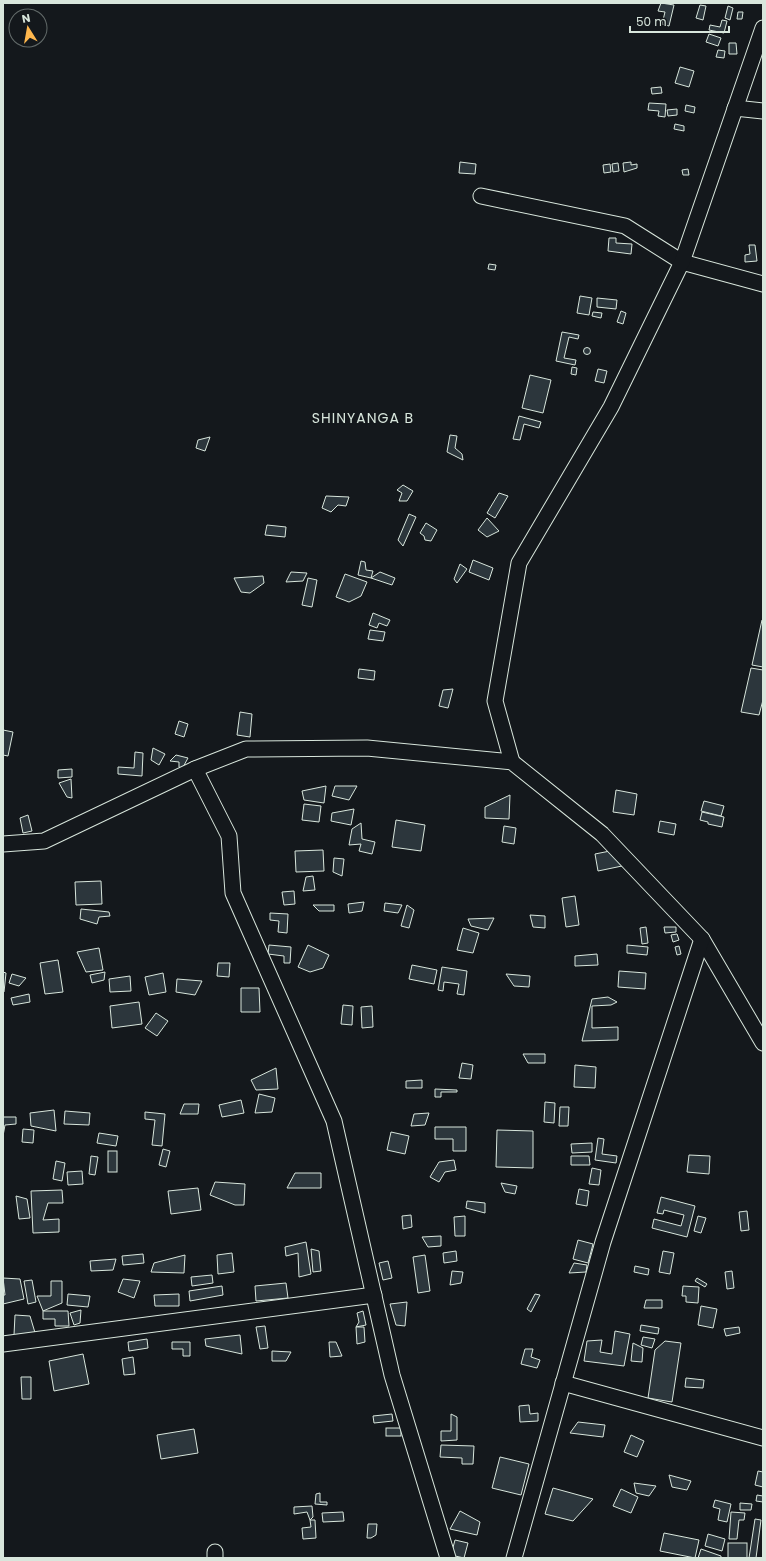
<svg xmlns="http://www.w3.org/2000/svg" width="766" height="1561" viewBox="0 0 766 1561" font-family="Poppins,sans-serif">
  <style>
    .building { fill: #2c363c; stroke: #d8e6dc }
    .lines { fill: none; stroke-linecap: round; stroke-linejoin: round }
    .minor-casing { stroke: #d8e6dc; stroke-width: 17 }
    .minor { stroke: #14181c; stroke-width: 15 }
    .labels { text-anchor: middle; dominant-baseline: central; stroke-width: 3; stroke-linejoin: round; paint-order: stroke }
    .quarter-label { font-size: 14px; letter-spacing: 1px; fill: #d8e6dc; stroke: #14181c }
  </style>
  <rect width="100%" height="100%" fill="#14181c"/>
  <g class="building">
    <path d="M661 3 674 5 669 26 662 24 665 12 658 11Z"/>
    <path d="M700 5 706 6 703 20 696 18Z"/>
    <path d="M728 6 733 8 730 20 725 18Z"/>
    <path d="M738 12H743L742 19H737Z"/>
    <path d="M722 20 727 21 724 33 709 30 710 25 720 27Z"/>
    <path d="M709 34 721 38 718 46 706 42Z"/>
    <path d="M729 43H736L737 54H729Z"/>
    <path d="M718 50 725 51 724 58 716 57Z"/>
    <path d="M680 67 694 71 689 87 675 83Z"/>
    <path d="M661 87 662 93 652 94 651 88Z"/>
    <path d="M649 103 666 104 665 117 658 116 659 111 648 110Z"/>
    <path d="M686 105 695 107 694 113 685 111Z"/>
    <path d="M677 109V115L668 116 667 110Z"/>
    <path d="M675 124 684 126V131L674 129Z"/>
    <path d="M460 162 476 164 475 174 459 173Z"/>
    <path d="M631 162V165L637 164V168L624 172 623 163Z"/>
    <path d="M618 163 619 171 613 172 612 164Z"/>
    <path d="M610 164 611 172 604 173 603 165Z"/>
    <path d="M688 169 689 175H683L682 170Z"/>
    <path d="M609 238H616V243L632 244 631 254 608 251Z"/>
    <path d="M749 245H755L757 261 745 262V255L750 254Z"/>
    <path d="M489 264 496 265 495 270 488 269Z"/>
    <path d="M580 296 592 298 589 315 577 313Z"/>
    <path d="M597 298 617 300 616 309 597 307Z"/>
    <path d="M621 311 626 313 623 324 617 322Z"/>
    <path d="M593 312 602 313 601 318 592 316Z"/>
    <path d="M562 332 579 335 578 339 569 337 564 358 576 360 575 365 556 361Z"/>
    <circle cx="587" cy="351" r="3.5"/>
    <path d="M572 367 577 368 576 375 571 374Z"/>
    <path d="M598 369 607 371 604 383 595 381Z"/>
    <path d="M530 375 551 380 543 413 522 408Z"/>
    <path d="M519 416 541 422 539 428 524 424 520 440 513 439Z"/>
    <path d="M450 435 457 436 455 448 462 454 463 460 447 452Z"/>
    <path d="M210 437 205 451 196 448 198 440Z"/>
    <path d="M403 485 413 491 407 501H399L402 493 397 490Z"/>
    <path d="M499 493 508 496 495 518 487 513Z"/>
    <path d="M326 496 349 497 346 506 338 505 331 512 322 508Z"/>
    <path d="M409 514 416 517 403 546 398 540Z"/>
    <path d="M487 518 499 531 487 537 478 530Z"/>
    <path d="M426 523 437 530 431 541 425 540 424 536 420 533Z"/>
    <path d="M267 525 286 527 285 537 265 535Z"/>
    <path d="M473 560 493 568 489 580 469 572Z"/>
    <path d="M361 561 365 562 366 570 373 571 371 578 358 575Z"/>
    <path d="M460 564 467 569 457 583 454 579Z"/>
    <path d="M291 572 307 573 303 581 286 582Z"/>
    <path d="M380 572 395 578 392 585 371 578Z"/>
    <path d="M345 574 367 582 361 596 349 602 336 597Z"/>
    <path d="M263 576 264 583 250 593 241 592 234 578Z"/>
    <path d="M308 578 317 580 312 607 302 605Z"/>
    <path d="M373 613 390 620 387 626 379 623 377 628 369 625Z"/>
    <path d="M762 620 763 621V667L752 665Z"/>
    <path d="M370 630 385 632 383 641 368 639Z"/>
    <path d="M751 668 763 670V700L759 715 741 712Z"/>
    <path d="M359 669 375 671 374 680 358 678Z"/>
    <path d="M453 689 448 708 439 706 443 690Z"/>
    <path d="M240 712 252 714 250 737 237 735Z"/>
    <path d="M179 721 188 724 184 737 175 734Z"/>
    <path d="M3 730 13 732 8 756 3 755Z"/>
    <path d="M153 748 165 754 159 765 151 760Z"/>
    <path d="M135 752 143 753 142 776 118 774V767L134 768Z"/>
    <path d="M176 755 188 758 182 769 179 767V762L170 761Z"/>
    <path d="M72 769V777L58 778V770Z"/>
    <path d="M71 779 72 798 67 797 59 783Z"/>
    <path d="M326 786 324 803 304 800 302 791Z"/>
    <path d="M335 786H357L349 800 332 796Z"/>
    <path d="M616 790 637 794 634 815 613 812Z"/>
    <path d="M510 795 509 819 485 818V807Z"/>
    <path d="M704 801 724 806 721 816 701 811Z"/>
    <path d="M304 804 321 806 319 822 302 820Z"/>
    <path d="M354 809 351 825 331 821 332 813Z"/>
    <path d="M702 812 724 817 722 827 708 824V822L700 820Z"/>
    <path d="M28 815 32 831 23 833 20 818Z"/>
    <path d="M396 820 425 825 421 851 392 847Z"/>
    <path d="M660 821 676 824 674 835 658 832Z"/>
    <path d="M361 823 362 839 375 842 372 854 359 851 361 844 349 845 352 829Z"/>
    <path d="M504 826 516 828 514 844 502 842Z"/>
    <path d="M620 849 622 866 598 871 595 854Z"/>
    <path d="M323 850 324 871 296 872 295 851Z"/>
    <path d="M334 858 344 859 342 876 333 872Z"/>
    <path d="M313 876 315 890 303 891 306 877Z"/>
    <path d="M101 881 102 904 76 905 75 882Z"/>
    <path d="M294 891 295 904 284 905 282 892Z"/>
    <path d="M575 896 579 925 566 927 562 898Z"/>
    <path d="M364 902 362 911 349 913 348 904Z"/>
    <path d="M385 903 402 905 398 913 384 911Z"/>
    <path d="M313 905H334V911H319Z"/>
    <path d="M407 905 414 910 409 928 401 926Z"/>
    <path d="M81 909 109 912 110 916 99 917 97 924 80 919Z"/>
    <path d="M270 913 288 914 287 933 278 932 279 921 270 920Z"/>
    <path d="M530 915 545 916V928L533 927Z"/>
    <path d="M494 918 488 930 471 926 468 919Z"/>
    <path d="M646 927 648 943 642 944 640 928Z"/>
    <path d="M664 927H676V932L665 933Z"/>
    <path d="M463 928 479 933 473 953 457 950Z"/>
    <path d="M677 934 679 940 673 942 671 935Z"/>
    <path d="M269 945 291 947 290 963H284V956L268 954Z"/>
    <path d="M308 945 329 955 323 968 310 972 298 967Z"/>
    <path d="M627 945 648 947 647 955 627 953Z"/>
    <path d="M679 946 681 954 677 955 675 947Z"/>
    <path d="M99 948 103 970 86 972 77 952Z"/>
    <path d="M597 954 598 965 575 966V956Z"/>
    <path d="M58 960 63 992 45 994 40 963Z"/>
    <path d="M218 963H230L229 977 217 976Z"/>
    <path d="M412 965 437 970 434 984 409 979Z"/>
    <path d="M442 967 467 971 464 995 457 994 459 984 444 982 443 991 438 990Z"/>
    <path d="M619 971 646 973 645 989 618 987Z"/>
    <path d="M3 972 6 973 4 992H3Z"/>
    <path d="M105 972 104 980 92 983 90 975Z"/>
    <path d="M163 973 166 992 149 995 145 977Z"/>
    <path d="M12 974 26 978 19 986 9 983Z"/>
    <path d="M506 974 530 976 529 987 514 986Z"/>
    <path d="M130 976 131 991 110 992 109 979Z"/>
    <path d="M177 979 202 981 195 995 176 992Z"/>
    <path d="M241 988H259L260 1012H241Z"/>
    <path d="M29 994 30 1002 13 1005 11 998Z"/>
    <path d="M608 997 617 1002 611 1005 592 1006V1028L618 1027V1040L582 1041 592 999Z"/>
    <path d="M139 1002 142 1024 112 1028 110 1006Z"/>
    <path d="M343 1005 353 1006 352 1025 341 1024Z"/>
    <path d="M372 1006 373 1027 362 1028 361 1007Z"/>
    <path d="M156 1013 168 1021 157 1036 145 1028Z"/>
    <path d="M523 1054H545V1063H528Z"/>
    <path d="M462 1063 473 1065 471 1079 459 1078Z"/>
    <path d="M575 1065 596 1067 595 1088 574 1087Z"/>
    <path d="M276 1068 278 1089 256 1090 251 1080Z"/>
    <path d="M422 1080V1088H406V1081Z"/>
    <path d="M435 1089 457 1090V1092H441V1097H435Z"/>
    <path d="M259 1094 275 1098 272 1112 255 1113Z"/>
    <path d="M241 1100 244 1113 222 1117 219 1105Z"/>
    <path d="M545 1102 555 1103 554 1123 544 1122Z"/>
    <path d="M184 1104H199L198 1114H180Z"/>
    <path d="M560 1107H569L568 1126H559Z"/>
    <path d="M54 1110 56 1131 31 1126 30 1113Z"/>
    <path d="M65 1111 90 1113 89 1125 64 1124Z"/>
    <path d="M145 1112 165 1114 162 1146 152 1145 155 1120 145 1119Z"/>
    <path d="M429 1113 425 1125 411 1126 414 1114Z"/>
    <path d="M3 1117H16V1124L5 1125 3 1136Z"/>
    <path d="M435 1127H466V1151H453V1139H435Z"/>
    <path d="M23 1129 34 1130 33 1143 22 1142Z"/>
    <path d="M497 1130 533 1131V1168L496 1167Z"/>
    <path d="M391 1132 409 1136 405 1154 387 1150Z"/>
    <path d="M99 1133 118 1136 116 1146 97 1143Z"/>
    <path d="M598 1138 604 1139 602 1154 617 1156 616 1163 595 1160Z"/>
    <path d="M592 1143V1152L572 1153 571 1144Z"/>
    <path d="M163 1149 170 1151 166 1167 159 1165Z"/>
    <rect x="108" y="1151" width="9" height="21"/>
    <path d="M689 1155 710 1156 709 1174 687 1172Z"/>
    <path d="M91 1156 98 1157 95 1175 89 1174Z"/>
    <path d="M571 1156H589L590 1165H571Z"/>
    <path d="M454 1160 456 1170 445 1172 439 1182 430 1177 439 1162Z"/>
    <path d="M56 1161 65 1163 62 1181 53 1179Z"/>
    <path d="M592 1168 601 1170 599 1185 589 1184Z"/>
    <path d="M82 1171 83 1184 68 1185 67 1172Z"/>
    <path d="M295 1173H321V1188H287Z"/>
    <path d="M215 1182 245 1184 244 1205H235L210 1195Z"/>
    <path d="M501 1183 517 1186 515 1194 505 1192Z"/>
    <path d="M198 1188 201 1210 171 1214 168 1191Z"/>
    <path d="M579 1189 589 1191 587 1206 576 1204Z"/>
    <path d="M62 1190 63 1203H48L43 1220 59 1219V1232L33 1233 31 1191Z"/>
    <path d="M16 1196 27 1199 30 1218 19 1219Z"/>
    <path d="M661 1197 695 1206 687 1237 652 1228 654 1219 681 1226 684 1215 664 1210 663 1214 657 1213Z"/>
    <path d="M467 1201 485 1203V1213L466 1208Z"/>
    <path d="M747 1211 749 1230 741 1231 739 1212Z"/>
    <path d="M411 1215 412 1227 403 1229 402 1216Z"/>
    <path d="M465 1216V1236H455L454 1217Z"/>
    <path d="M698 1216 706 1218 701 1233 694 1231Z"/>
    <path d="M441 1236V1246L428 1247 422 1237Z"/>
    <path d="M578 1240 593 1244 588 1263 573 1259Z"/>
    <path d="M306 1242 311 1274 299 1277 298 1253 286 1256 285 1247Z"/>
    <path d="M311 1249 319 1251 321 1271 313 1272Z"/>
    <path d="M456 1251 457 1261 444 1263 443 1253Z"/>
    <path d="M663 1251 674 1253 670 1274 659 1272Z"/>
    <path d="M232 1253 234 1272 218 1274 217 1255Z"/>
    <path d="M143 1254 144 1263 123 1265 122 1256Z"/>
    <path d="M185 1255 184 1273 151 1272 154 1263Z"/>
    <path d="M425 1255 430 1291 418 1293 413 1257Z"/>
    <path d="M116 1259 113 1270 91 1271 90 1261Z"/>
    <path d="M388 1261 392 1278 383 1280 379 1263Z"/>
    <path d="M574 1263 587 1265 586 1272 569 1273Z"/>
    <path d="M635 1266 649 1269 648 1275 634 1272Z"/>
    <path d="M452 1271 463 1272 461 1283 450 1285Z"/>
    <path d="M732 1271 734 1288 727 1289 725 1272Z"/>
    <path d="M212 1275 213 1283 192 1286 191 1277Z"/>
    <path d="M3 1278 20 1279 24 1299 3 1304V1295H5Z"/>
    <path d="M697 1278 707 1284 705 1287 695 1281Z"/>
    <path d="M123 1279 140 1281 134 1298 118 1292Z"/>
    <path d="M32 1280 36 1302 28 1304 24 1281Z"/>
    <path d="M51 1281H62V1303L43 1311 37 1296H51Z"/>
    <path d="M286 1283 288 1298 256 1301 255 1286Z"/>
    <path d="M222 1286 223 1295 190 1301 189 1291Z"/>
    <path d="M683 1286 699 1287 698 1303 686 1302V1296H682Z"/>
    <path d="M68 1294 90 1296 88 1307 67 1305Z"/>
    <path d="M179 1294V1306H155L154 1295Z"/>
    <path d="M535 1294 540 1295 531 1312 527 1309Z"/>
    <path d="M646 1300H662V1308H644Z"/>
    <path d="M407 1302 405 1326 396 1325 390 1304Z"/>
    <path d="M701 1306 717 1309 713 1328 698 1325Z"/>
    <path d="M81 1310 80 1323 74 1325 70 1313Z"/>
    <path d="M43 1311H68L69 1326H55V1319H43Z"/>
    <path d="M363 1311 366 1325 356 1327 359 1322 357 1313Z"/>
    <path d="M15 1315 30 1316 36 1336 14 1335Z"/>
    <path d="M641 1325 659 1328 658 1334 640 1331Z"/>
    <path d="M265 1326 268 1348 260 1349 256 1327Z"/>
    <path d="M356 1327H364L365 1342 357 1344Z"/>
    <path d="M739 1327 740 1333 726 1336 724 1329Z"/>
    <path d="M615 1331 630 1334 624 1366 584 1361 587 1341 602 1340 600 1352 612 1354Z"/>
    <path d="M240 1335 242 1354 206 1346 205 1339Z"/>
    <path d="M643 1337 655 1339 652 1348 641 1345Z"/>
    <path d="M147 1339 148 1348 129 1351 128 1342Z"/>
    <path d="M665 1341 681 1343 672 1402 648 1398 655 1350Z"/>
    <path d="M172 1342H190V1356H183V1349H172Z"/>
    <path d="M329 1342H336L342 1356 330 1357Z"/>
    <path d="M633 1343 643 1348 642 1362 631 1361Z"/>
    <path d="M525 1349H533L531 1357 540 1360 537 1368 521 1364Z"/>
    <path d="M272 1351 291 1352 286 1361H272Z"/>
    <path d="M83 1354 89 1384 54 1391 49 1361Z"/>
    <path d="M133 1357 135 1374 124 1375 122 1359Z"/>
    <path d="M21 1377H31V1399H22Z"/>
    <path d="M686 1378 704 1380 703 1388 685 1387Z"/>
    <path d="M529 1405 530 1414 538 1413V1421L520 1422 519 1406Z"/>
    <path d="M392 1414 393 1421 374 1423 373 1416Z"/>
    <path d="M451 1414 457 1417V1440L441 1441V1431H451Z"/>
    <path d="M578 1422 605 1425 603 1437 570 1433Z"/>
    <rect x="386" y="1428" width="15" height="8"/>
    <path d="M194 1429 198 1453 161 1459 157 1435Z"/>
    <path d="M631 1435 644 1441 637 1457 624 1452Z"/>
    <path d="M441 1445 474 1446 473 1464H462V1458L440 1457Z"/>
    <path d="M500 1457 529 1464 521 1495 492 1488Z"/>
    <path d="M758 1471 763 1472V1487L755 1485Z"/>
    <path d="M669 1475 691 1481 687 1490 672 1487Z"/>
    <path d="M634 1483 656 1486 649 1496 636 1493Z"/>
    <path d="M553 1488 593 1499 573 1521 545 1514Z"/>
    <path d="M621 1489 638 1497 631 1513 613 1506Z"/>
    <path d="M320 1493V1502H327V1505L315 1504 316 1494Z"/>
    <path d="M757 1495 763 1496V1502L756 1501Z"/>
    <path d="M715 1500 731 1504 727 1522 718 1520 720 1509 713 1507Z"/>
    <path d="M740 1503 752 1504 751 1510H740Z"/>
    <path d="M312 1506 313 1517 310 1520 307 1512 294 1514V1507Z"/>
    <path d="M460 1511 480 1522 477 1535 450 1529Z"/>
    <path d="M343 1512 344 1521 323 1522 322 1513Z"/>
    <path d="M731 1512 745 1513 744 1520H739L737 1539H729Z"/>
    <path d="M755 1519 761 1520 756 1558H749Z"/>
    <path d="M310 1520H315L316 1538 303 1539 302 1528 311 1527Z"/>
    <path d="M368 1524H377L376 1535 371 1538H367Z"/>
    <path d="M664 1533 699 1540 695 1558 660 1551Z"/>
    <path d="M708 1534 725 1539 722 1551 705 1546Z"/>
    <path d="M455 1540 468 1543 464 1558 451 1555Z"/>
    <rect x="728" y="1543" width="19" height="15"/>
    <path d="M701 1549 721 1556V1558H698Z"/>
  </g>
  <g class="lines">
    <defs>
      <g id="minor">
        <path d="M735 108 763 111"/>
        <path d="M481 196 625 226 682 262 763 284"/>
        <path d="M512 762 495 701 519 563 611 407 682 262 763 28"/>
        <path d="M195 769 229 836 233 893 334 1121 392 1375 448 1558"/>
        <path d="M3 844 44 841 195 769 246 749 367 748 512 762 602 834 702 939 763 1043"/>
        <path d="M3 1344 374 1295"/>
        <path d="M563 1383 763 1438"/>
        <path d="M215 1558V1552"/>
        <path d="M514 1558 603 1242 702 939"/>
      </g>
    </defs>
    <use href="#minor" class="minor-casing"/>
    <use href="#minor" class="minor"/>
  </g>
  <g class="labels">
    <g class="quarter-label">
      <text x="363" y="418">SHINYANGA B</text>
    </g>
  </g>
  <rect width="766" height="1561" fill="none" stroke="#d8e6dc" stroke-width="8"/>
  <g transform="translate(28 28) rotate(349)"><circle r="19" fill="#14181c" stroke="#626a69"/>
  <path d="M0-3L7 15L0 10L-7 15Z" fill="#ffb74d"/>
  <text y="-6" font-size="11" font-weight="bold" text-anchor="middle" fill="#d8e6dc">N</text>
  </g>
  <path d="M630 26v6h99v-6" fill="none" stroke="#d8e6dc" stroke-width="2"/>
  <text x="636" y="26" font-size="12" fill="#d8e6dc" stroke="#14181c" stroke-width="3" paint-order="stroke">50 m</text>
</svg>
